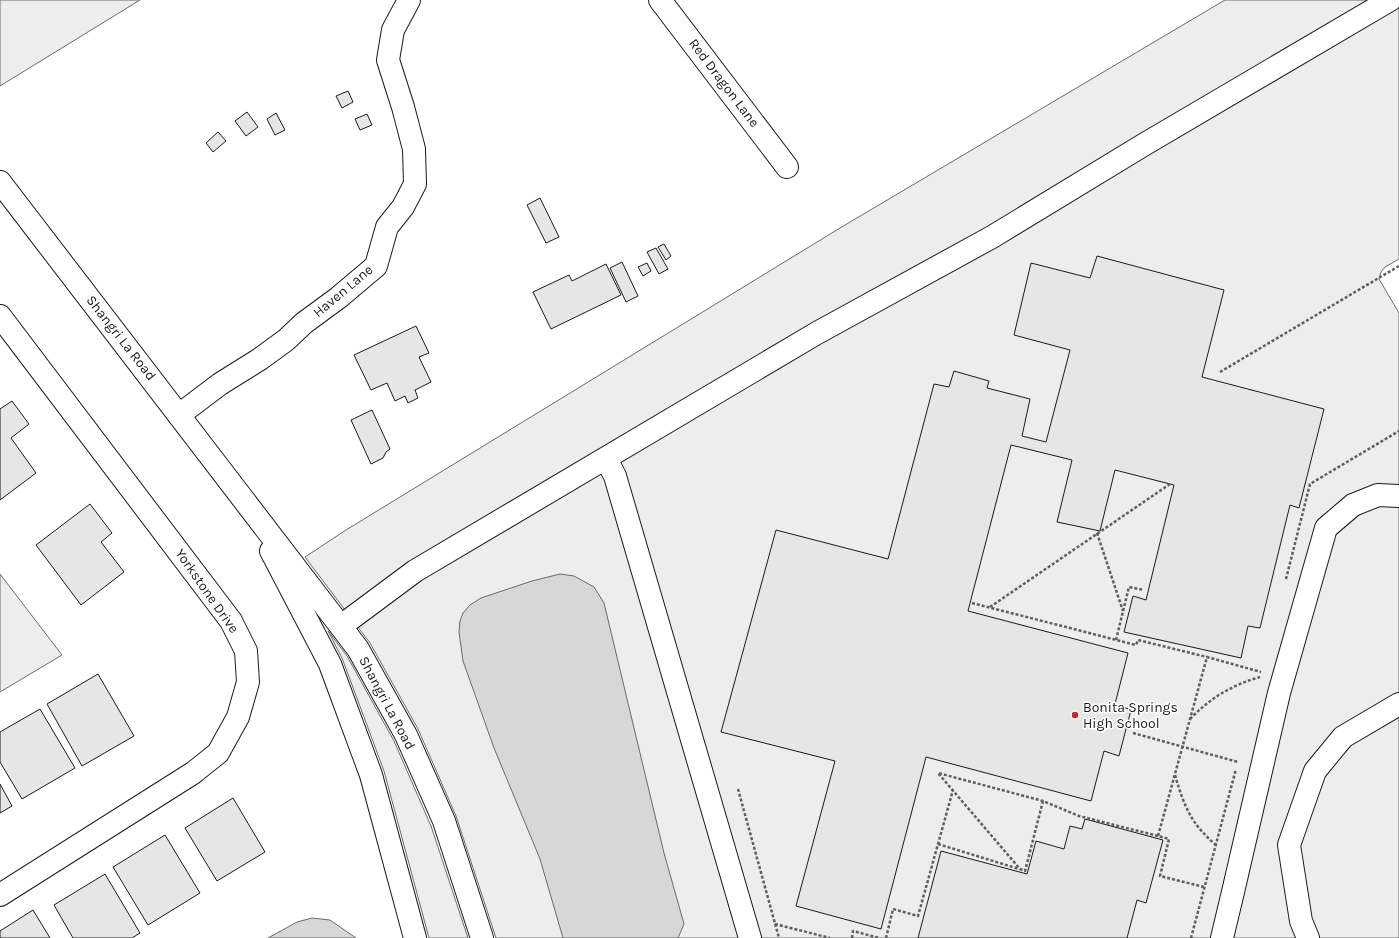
<svg xmlns="http://www.w3.org/2000/svg" width="1399" height="938" viewBox="0 0 1399 938" font-family="Karla,sans-serif">
  <style>
    .built { fill: #ededed; stroke: #6a6a6a }
    .water { fill: #d7d7d7; stroke: #6a6a6a }
    .building { fill: #e6e6e6; stroke: #1a1a1a }
    .lines { fill: none; stroke-linecap: round; stroke-linejoin: round }
    .minor-casing { stroke: #1a1a1a; stroke-width: 24 }
    .path { stroke: #5f5f5f; stroke-width: 2.5; stroke-dasharray: 3 2; stroke-linecap: butt }
    .minor { stroke: #fff; stroke-width: 22 }
    .poi-dot { fill: #c62828; stroke: #fff; stroke-width: 1.5 }
    .labels { text-anchor: middle; dominant-baseline: central; stroke-width: 3; stroke-linejoin: round; paint-order: stroke }
    .street-label { font-size: 14px; fill: #1a1a1a; stroke: #fff }
    .poi-label { font-size: 14px; fill: #1a1a1a; stroke: #fff; text-anchor: start }
  </style>
  <rect width="100%" height="100%" fill="#fff"/>
  <g class="built">
    <path d="M0 0H140L0 86Z"/>
    <path d="M1225 0H1399V259L1385 267 1381 272 1379 279 1399 313V938H496L456 816 418 729 370 643 305 557 346 530 840 228Z"/>
    <path d="M0 574 62 655 0 692Z"/>
    <path d="M328 631 347 656 394 741 431 826 468 938H429L384 771 342 658Z"/>
  </g>
  <g class="water">
    <path d="M560 574 574 576 594 587 604 603 664 853 684 924 678 938H563L540 859 494 748 463 661 459 632 460 621 463 613 470 605 481 598 532 581Z"/>
    <path d="M312 918 330 920 356 938H268L297 922Z"/>
  </g>
  <g class="building">
    <path d="M348 91 353 102 342 108 336 96Z"/>
    <path d="M247 112 258 127 246 136 235 121Z"/>
    <path d="M276 113 285 130 275 135 267 119Z"/>
    <path d="M367 114 372 125 360 130 355 119Z"/>
    <path d="M218 132 226 141 213 152 206 143Z"/>
    <path d="M540 198 559 237 546 243 527 205Z"/>
    <path d="M664 244 671 256 666 260 658 247Z"/>
    <path d="M656 248 668 269 659 274 647 252Z"/>
    <path d="M1097 256 1224 290 1202 377 1324 409 1299 508 1290 505 1260 628 1248 626 1241 658 1124 632 1133 596 1146 600 1174 485 1115 470 1100 531 1057 522 1072 460 1011 445 968 611 1128 653 1115 704 1131 710 1119 756 1104 751 1091 801 926 757 881 929 796 906 835 761 721 732 776 530 888 559 934 384 949 387 954 371 989 381 987 388 1030 399 1022 436 1046 442 1070 350 1014 335 1031 263 1090 278Z"/>
    <path d="M622 262 638 296 626 302 610 268Z"/>
    <path d="M647 263 651 271 643 276 638 267Z"/>
    <path d="M606 264 621 295 551 329 533 292 569 275 572 281Z"/>
    <path d="M416 326 429 353 419 357 431 382 415 390 418 398 408 403 405 396 395 401 387 383 371 390 354 355Z"/>
    <path d="M12 401 29 424 11 438 36 473 0 500V409Z"/>
    <path d="M372 410 390 449 386 452 383 458 371 464 351 420Z"/>
    <path d="M90 504 112 533 101 542 124 572 81 605 36 545Z"/>
    <path d="M98 674 134 736 82 766 47 704Z"/>
    <path d="M40 709 75 768 22 799 0 762V732Z"/>
    <path d="M0 784 12 806 0 813Z"/>
    <path d="M233 798 265 852 217 881 185 828Z"/>
    <path d="M1085 819 1163 840 1146 903 1137 900 1127 938H918L941 851 1027 874 1036 841 1064 849 1070 826 1082 829Z"/>
    <path d="M165 835 200 893 148 925 113 867Z"/>
    <path d="M105 874 140 933 132 938H73L54 905Z"/>
    <path d="M33 910 50 938H0V931Z"/>
  </g>
  <g class="lines">
    <defs>
      <g id="minor">
        <path d="M660 0 787 167"/>
        <path d="M0 182 358 649 406 735 444 821 482 938"/>
        <path d="M0 316 231 621 246 651 248 682 238 717 218 753 193 773 0 895"/>
        <path d="M179 415 220 384 260 359 286 340 304 323 338 298 376 266 387 227 403 207 415 184 414 149 403 107 388 60 393 30 409 0"/>
        <path d="M606 459 615 476 750 938"/>
        <path d="M271 551 330 664 371 775 415 938"/>
        <path d="M341 626 415 571 817 333 992 237 1145 144 1390 0"/>
        <path d="M1222 938 1233 892 1279 693 1326 528 1353 505 1378 495 1399 496"/>
        <path d="M1308 938 1301 921 1289 845 1315 771 1343 737 1399 704"/>
      </g>
    </defs>
    <use href="#minor" class="minor-casing"/>
    <g class="path">
      <path d="M1220 372 1399 266"/>
      <path d="M1097 533 1123 611"/>
      <path d="M1286 579 1310 484 1399 431"/>
      <path d="M972 603 1136 645 1138 640 1207 657"/>
      <path d="M990 607 1170 484"/>
      <path d="M1116 640 1129 587 1144 590"/>
      <path d="M1190 719C1210 698 1232 685 1260 677"/>
      <path d="M1133 733 1238 762"/>
      <path d="M1175 775C1184 806 1191 824 1216 845"/>
      <path d="M738 789 779 938"/>
      <path d="M1043 801 1025 871 1020 869 938 773 1043 801 1079 816 1158 836"/>
      <path d="M938 844 1019 869"/>
      <path d="M1204 887 1160 876 1169 839 1158 836 1207 657 1261 672"/>
      <path d="M775 924 830 938"/>
      <path d="M852 938 853 931 879 938"/>
      <path d="M886 938 893 909 918 916 953 790"/>
      <path d="M1191 938 1236 769"/>
    </g>
    <use href="#minor" class="minor"/>
  </g>
  <circle class="poi-dot" cx="1075" cy="715" r="4"/>
  <g class="labels">
    <g class="street-label">
      <text transform="translate(724 83) rotate(53)">Red Dragon Lane</text>
      <text transform="translate(343 291) rotate(-40)">Haven Lane</text>
      <text transform="translate(121 338) rotate(52)">Shangri La Road</text>
      <text transform="translate(207 591) rotate(55)">Yorkstone Drive</text>
      <text transform="translate(387 703) rotate(62)">Shangri La Road</text>
    </g>
    <g class="poi-label">
      <text x="1083" y="707">Bonita Springs<tspan x="1083" dy="16">High School</tspan></text>
    </g>
  </g>
</svg>
